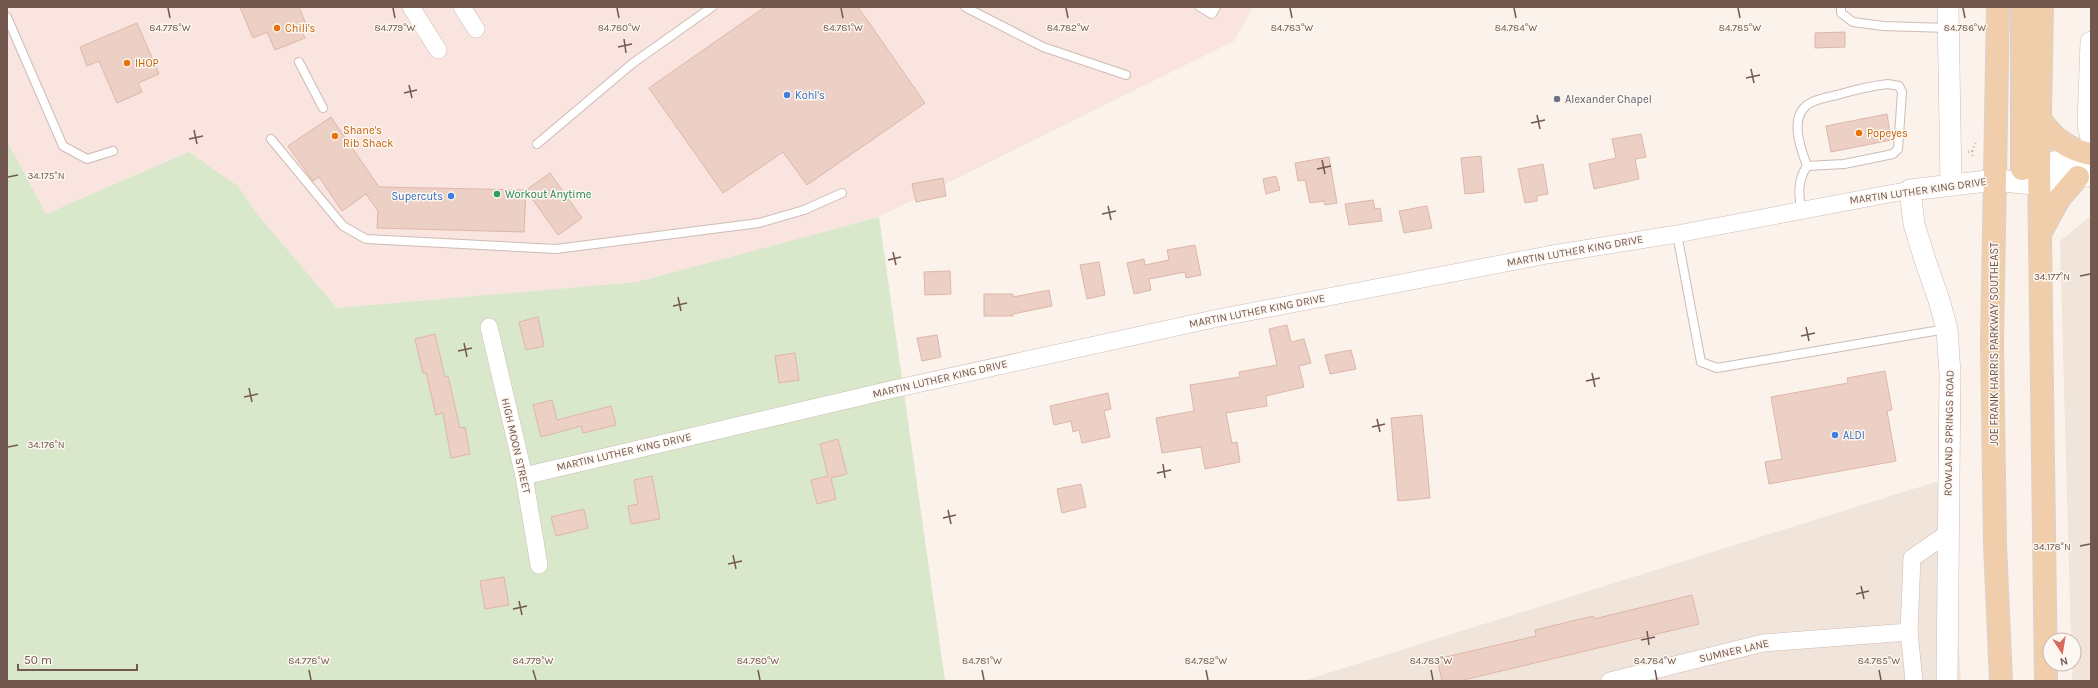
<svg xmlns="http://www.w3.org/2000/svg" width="2098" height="688" viewBox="0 0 2098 688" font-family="Karla,sans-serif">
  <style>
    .residential { fill: #f1e4da }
    .commercial { fill: #f9e4e0 }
    .green { fill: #d9e7ca }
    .building { fill: #edd0c5; stroke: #deb6a7 }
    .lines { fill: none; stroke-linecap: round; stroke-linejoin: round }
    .service-casing { stroke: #cebcb4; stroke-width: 10 }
    .minor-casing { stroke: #cebcb4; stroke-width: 18 }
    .tertiary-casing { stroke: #cebcb4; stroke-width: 22 }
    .primary-casing { stroke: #d8d0ce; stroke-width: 24 }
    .path { stroke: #d2b3a8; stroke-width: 2.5; stroke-dasharray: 1 3; stroke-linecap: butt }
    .service { stroke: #fff; stroke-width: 8 }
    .minor { stroke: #fff; stroke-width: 17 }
    .tertiary { stroke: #fff; stroke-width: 21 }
    .primary { stroke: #f1ceab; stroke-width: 22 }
    .ticks { fill: none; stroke: #735850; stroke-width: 1.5 }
    .food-dot { fill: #e8710a; stroke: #fdf7f1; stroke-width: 1.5 }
    .shop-dot { fill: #3f7fe0; stroke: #fdf7f1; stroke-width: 1.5 }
    .worship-dot { fill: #6b7280; stroke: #fdf7f1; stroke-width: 1.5 }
    .leisure-dot { fill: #2e9e5b; stroke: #fdf7f1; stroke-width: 1.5 }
    .labels { text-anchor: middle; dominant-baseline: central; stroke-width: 3; stroke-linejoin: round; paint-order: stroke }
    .food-label { font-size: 11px; fill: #c56008; stroke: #fdf7f1; text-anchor: start }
    .shop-label { font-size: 11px; fill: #366cbe; stroke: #fdf7f1; text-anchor: start }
    .worship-label { font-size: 11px; fill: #5b616d; stroke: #fdf7f1; text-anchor: start }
    .street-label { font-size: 11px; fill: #735850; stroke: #fdf7f1 }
    .leisure-label { font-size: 11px; fill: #27864d; stroke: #fdf7f1; text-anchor: start }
    .ticks-label { font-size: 10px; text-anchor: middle; fill: #735850; stroke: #fdf7f1; stroke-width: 3; stroke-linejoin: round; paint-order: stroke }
  </style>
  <rect width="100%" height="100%" fill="#faf2eb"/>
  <g class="residential">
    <path d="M2091 216V681H2072L2074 640H2071L2060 241Z"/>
    <path d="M1948 478 1961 681H1303Z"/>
  </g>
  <path class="commercial" d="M7 7H1253L1234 41 879 217 637 282 337 308 257 214 238 186 189 152 46 214 7 141Z"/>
  <path class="green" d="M7 141 46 214 189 152 238 186 257 214 337 308 637 282 879 217 945 681H7Z"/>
  <g class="building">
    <path d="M240 7H299L307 27 301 29 305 38 275 50 267 32 253 38Z"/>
    <path d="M765 7H858L925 103 807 185 783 152 723 193 649 88Z"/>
    <path d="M137 23 159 74 138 83 142 92 117 103 99 61 87 66 80 47Z"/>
    <path d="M1845 32V47L1815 48V33Z"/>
    <path d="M1887 114 1891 140 1831 152 1826 126Z"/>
    <path d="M331 117 379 187 526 190 524 232 377 228 378 211 366 194 342 211 319 177 313 181 288 146Z"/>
    <path d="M1641 134 1646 157 1635 159 1639 179 1594 189 1589 164 1616 158 1612 139Z"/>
    <path d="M1481 156 1484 192 1465 194 1461 158Z"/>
    <path d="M1329 157 1337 203 1325 205 1324 201 1310 203 1305 180 1298 181 1295 163Z"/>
    <path d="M1543 164 1548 194 1537 196V201L1525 203 1518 169Z"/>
    <path d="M550 173 582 218 558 235 526 190Z"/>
    <path d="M1276 176 1280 190 1266 194 1263 179Z"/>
    <path d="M943 178 946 196 916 202 912 184Z"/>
    <path d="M1373 200 1375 209 1380 208 1382 221 1349 225 1345 204Z"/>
    <path d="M1427 206 1432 228 1404 233 1399 211Z"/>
    <path d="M1195 245 1201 275 1186 278 1185 272 1149 279 1151 290 1134 294 1127 263 1144 259 1145 265 1169 260 1167 250Z"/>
    <path d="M1099 262 1105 295 1087 299 1080 265Z"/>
    <path d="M950 271 951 294 925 295 924 272Z"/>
    <path d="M1049 290 1052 306 1013 314V316H984V294H1013V297Z"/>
    <path d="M538 317 544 346 526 350 519 322Z"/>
    <path d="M1287 325 1291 342 1304 339 1311 363 1299 366 1304 387 1266 396 1267 406 1226 413 1232 443 1237 442 1240 462 1205 469 1201 447 1162 453 1156 418 1194 411 1190 385 1240 377 1239 372 1277 365 1269 329Z"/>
    <path d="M435 334 445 377 448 376 460 428 465 427 470 454 451 458 443 413 436 415 426 373H423L415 339Z"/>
    <path d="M937 335 941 357 922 361 917 338Z"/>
    <path d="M1351 350 1356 369 1330 374 1325 355Z"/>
    <path d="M795 353 799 380 779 383 775 356Z"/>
    <path d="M1885 371 1892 410 1887 411 1896 461 1769 484 1765 462 1782 459 1771 397 1848 383 1847 378Z"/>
    <path d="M1108 393 1111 409 1104 411 1110 437 1082 443 1079 430 1073 432 1071 421 1054 425 1050 406Z"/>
    <path d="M552 400 557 420 611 406 616 425 583 433 581 426 541 437 533 405Z"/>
    <path d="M1422 415 1430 498 1398 501 1391 418Z"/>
    <path d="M838 439 847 474 831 478 836 499 817 504 811 480 828 476 820 444Z"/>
    <path d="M652 476 660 519 631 524 628 506 638 504 634 480Z"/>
    <path d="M1081 484 1086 507 1062 513 1057 489Z"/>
    <path d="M584 509 588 528 556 536 551 517Z"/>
    <path d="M504 577 509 605 485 609 480 581Z"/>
    <path d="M1692 595 1699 624 1459 681H1442L1437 659 1536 636 1535 630 1593 616 1594 619Z"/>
  </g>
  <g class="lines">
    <defs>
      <g id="service">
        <path d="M965 7 1043 47 1126 75"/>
        <path d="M1200 7 1212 14 1216 7"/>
        <path d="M1841 7V13L1853 22 1883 26 1948 28"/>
        <path d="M7 17 63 146 87 159 113 151"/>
        <path d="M299 62 323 108"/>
        <path d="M1888 84 1899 86 1902 92 1898 149 1893 154 1844 164 1807 166C1801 149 1789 119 1807 105 1815 99 1828 97 1837 95 1854 90 1870 86 1888 84Z"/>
        <path d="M271 139 343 226 366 239 556 249 759 223 804 210 842 193"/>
        <path d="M537 144 633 63 712 7"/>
        <path d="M1801 211C1799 194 1797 181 1807 166"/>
        <path d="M1677 234 1701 362 1717 368 1946 329"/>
      </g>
      <g id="minor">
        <path d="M411 7 438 50"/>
        <path d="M462 7 476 29"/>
        <path d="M489 327 524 476 539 565"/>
        <path d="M524 476 894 389 1218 318 1547 255 1677 234 1910 190"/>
        <path d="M1909 632 1914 681"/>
        <path d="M1610 681 1763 643 1909 632 1912 558 1947 534"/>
      </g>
      <g id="tertiary">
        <path d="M1948 7 1951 185"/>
        <path d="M2091 42 2088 125 2091 138"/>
        <path d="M2023 168 2091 155"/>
        <path d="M1947 681 1950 374 1947 329 1939 300 1925 260 1914 224 1910 190 1996 180 2039 185 2091 175"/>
      </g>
      <g id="primary">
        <path d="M1998 7 1992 342 1995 545 2001 681"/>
        <path d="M2042 7 2039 166 2046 681"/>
        <path d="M2041 120C2053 139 2069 150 2091 154"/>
        <path d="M2022 169V7"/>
        <path d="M2041 232 2059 199 2078 177"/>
      </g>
    </defs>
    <use href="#service" class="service-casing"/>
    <use href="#minor" class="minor-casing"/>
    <use href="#tertiary" class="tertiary-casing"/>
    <use href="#primary" class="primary-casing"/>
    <g class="path">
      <path d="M1972 151 1973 157"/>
      <path d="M1968 152 1972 151 1976 142"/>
    </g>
    <use href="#service" class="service"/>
    <use href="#minor" class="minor"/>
    <use href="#tertiary" class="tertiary"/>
    <use href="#primary" class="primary"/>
  </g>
  <path class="ticks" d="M168 8 170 18M393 8 395 18M617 8 619 18M841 8 843 18M1066 8 1068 18M1290 8 1292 18M1514 8 1516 18M1738 8 1740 18M1963 8 1965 18M624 39 626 53M618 47 632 44M1751 69 1754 83M1746 78 1760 75M409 85 412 98M404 93 417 90M1537 115 1540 129M1531 123 1545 120M194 130 197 144M189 139 203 136M1322 160 1325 174M1317 169 1331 166M8 177 18 175M1108 206 1111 220M1102 214 1116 211M893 252 896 265M888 260 901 257M2080 276 2090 274M678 297 681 311M673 306 687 303M1806 327 1809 341M1801 336 1815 333M464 343 467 357M458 351 472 348M1592 373 1595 387M1586 381 1600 378M249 388 252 402M244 397 258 394M1377 419 1380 432M1372 427 1385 424M8 447 18 445M1163 464 1165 478M1157 473 1171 470M948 510 951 524M943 518 956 515M2080 546 2090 544M733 555 736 569M728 564 742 561M1861 586 1864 599M1856 594 1869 591M519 601 522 615M513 609 527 606M1647 631 1649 645M1641 640 1655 637M309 670 311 680M533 670 536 680M758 670 760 680M982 670 984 680M1206 670 1208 680M1431 670 1433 680M1655 670 1657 680M1879 670 1881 680"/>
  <g class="food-dot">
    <circle cx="277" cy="28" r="4"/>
    <circle cx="127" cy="63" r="4"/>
    <circle cx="1859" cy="133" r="4"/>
    <circle cx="335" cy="136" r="4"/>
  </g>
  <g class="shop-dot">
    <circle cx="787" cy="95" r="4"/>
    <circle cx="451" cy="196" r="4"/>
    <circle cx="1835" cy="435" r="4"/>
  </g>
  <circle class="worship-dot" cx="1557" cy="99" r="4"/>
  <circle class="leisure-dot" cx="497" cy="194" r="4"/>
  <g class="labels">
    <g class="food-label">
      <text x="285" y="28">Chili's</text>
      <text x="135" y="63">IHOP</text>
      <text x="343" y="130">Shane's<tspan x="343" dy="13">Rib Shack</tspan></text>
      <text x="1867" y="133">Popeyes</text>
    </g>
    <g class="shop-label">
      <text x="795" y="95">Kohl's</text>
      <text x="443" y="196" text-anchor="end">Supercuts</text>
      <text x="1843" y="435">ALDI</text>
    </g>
    <g class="worship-label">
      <text x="1565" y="99">Alexander Chapel</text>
    </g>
    <g class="street-label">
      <text transform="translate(1918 191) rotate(-8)">MARTIN LUTHER KING DRIVE</text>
      <text transform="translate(1575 251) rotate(-10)">MARTIN LUTHER KING DRIVE</text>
      <text transform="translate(1257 311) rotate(-11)">MARTIN LUTHER KING DRIVE</text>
      <text transform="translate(1994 344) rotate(-90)">JOE FRANK HARRIS PARKWAY SOUTHEAST</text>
      <text transform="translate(940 379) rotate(-13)">MARTIN LUTHER KING DRIVE</text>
      <text transform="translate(1949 433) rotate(-89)">ROWLAND SPRINGS ROAD</text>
      <text transform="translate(516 446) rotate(77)">HIGH MOON STREET</text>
      <text transform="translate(624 452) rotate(-13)">MARTIN LUTHER KING DRIVE</text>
      <text transform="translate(1734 651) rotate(-13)">SUMNER LANE</text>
    </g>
    <g class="leisure-label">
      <text x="505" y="194">Workout Anytime</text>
    </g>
  </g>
  <g class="ticks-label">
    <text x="170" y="31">84.778°W</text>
    <text x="395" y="31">84.779°W</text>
    <text x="619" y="31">84.780°W</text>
    <text x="843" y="31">84.781°W</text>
    <text x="1068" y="31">84.782°W</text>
    <text x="1292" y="31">84.783°W</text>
    <text x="1516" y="31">84.784°W</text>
    <text x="1740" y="31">84.785°W</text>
    <text x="1965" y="31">84.786°W</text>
    <text x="46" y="179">34.175°N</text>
    <text x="2052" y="280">34.177°N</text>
    <text x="46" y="448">34.176°N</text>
    <text x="2052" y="550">34.178°N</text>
    <text x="309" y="664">84.778°W</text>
    <text x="533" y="664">84.779°W</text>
    <text x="758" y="664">84.780°W</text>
    <text x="982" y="664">84.781°W</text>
    <text x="1206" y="664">84.782°W</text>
    <text x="1431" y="664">84.783°W</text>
    <text x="1655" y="664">84.784°W</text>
    <text x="1879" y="664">84.785°W</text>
  </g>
  <rect width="2098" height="688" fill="none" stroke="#735850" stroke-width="16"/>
  <g transform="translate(2062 652) rotate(168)"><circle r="19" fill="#fdf7f1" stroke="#c6b7b1"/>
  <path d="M0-3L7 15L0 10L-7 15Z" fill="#d66a5e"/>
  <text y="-6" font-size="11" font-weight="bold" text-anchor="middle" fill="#735850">N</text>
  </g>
  <path d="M18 664v6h119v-6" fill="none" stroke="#735850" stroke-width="2"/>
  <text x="24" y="664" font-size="12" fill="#735850" stroke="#fdf7f1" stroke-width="3" paint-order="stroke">50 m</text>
</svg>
